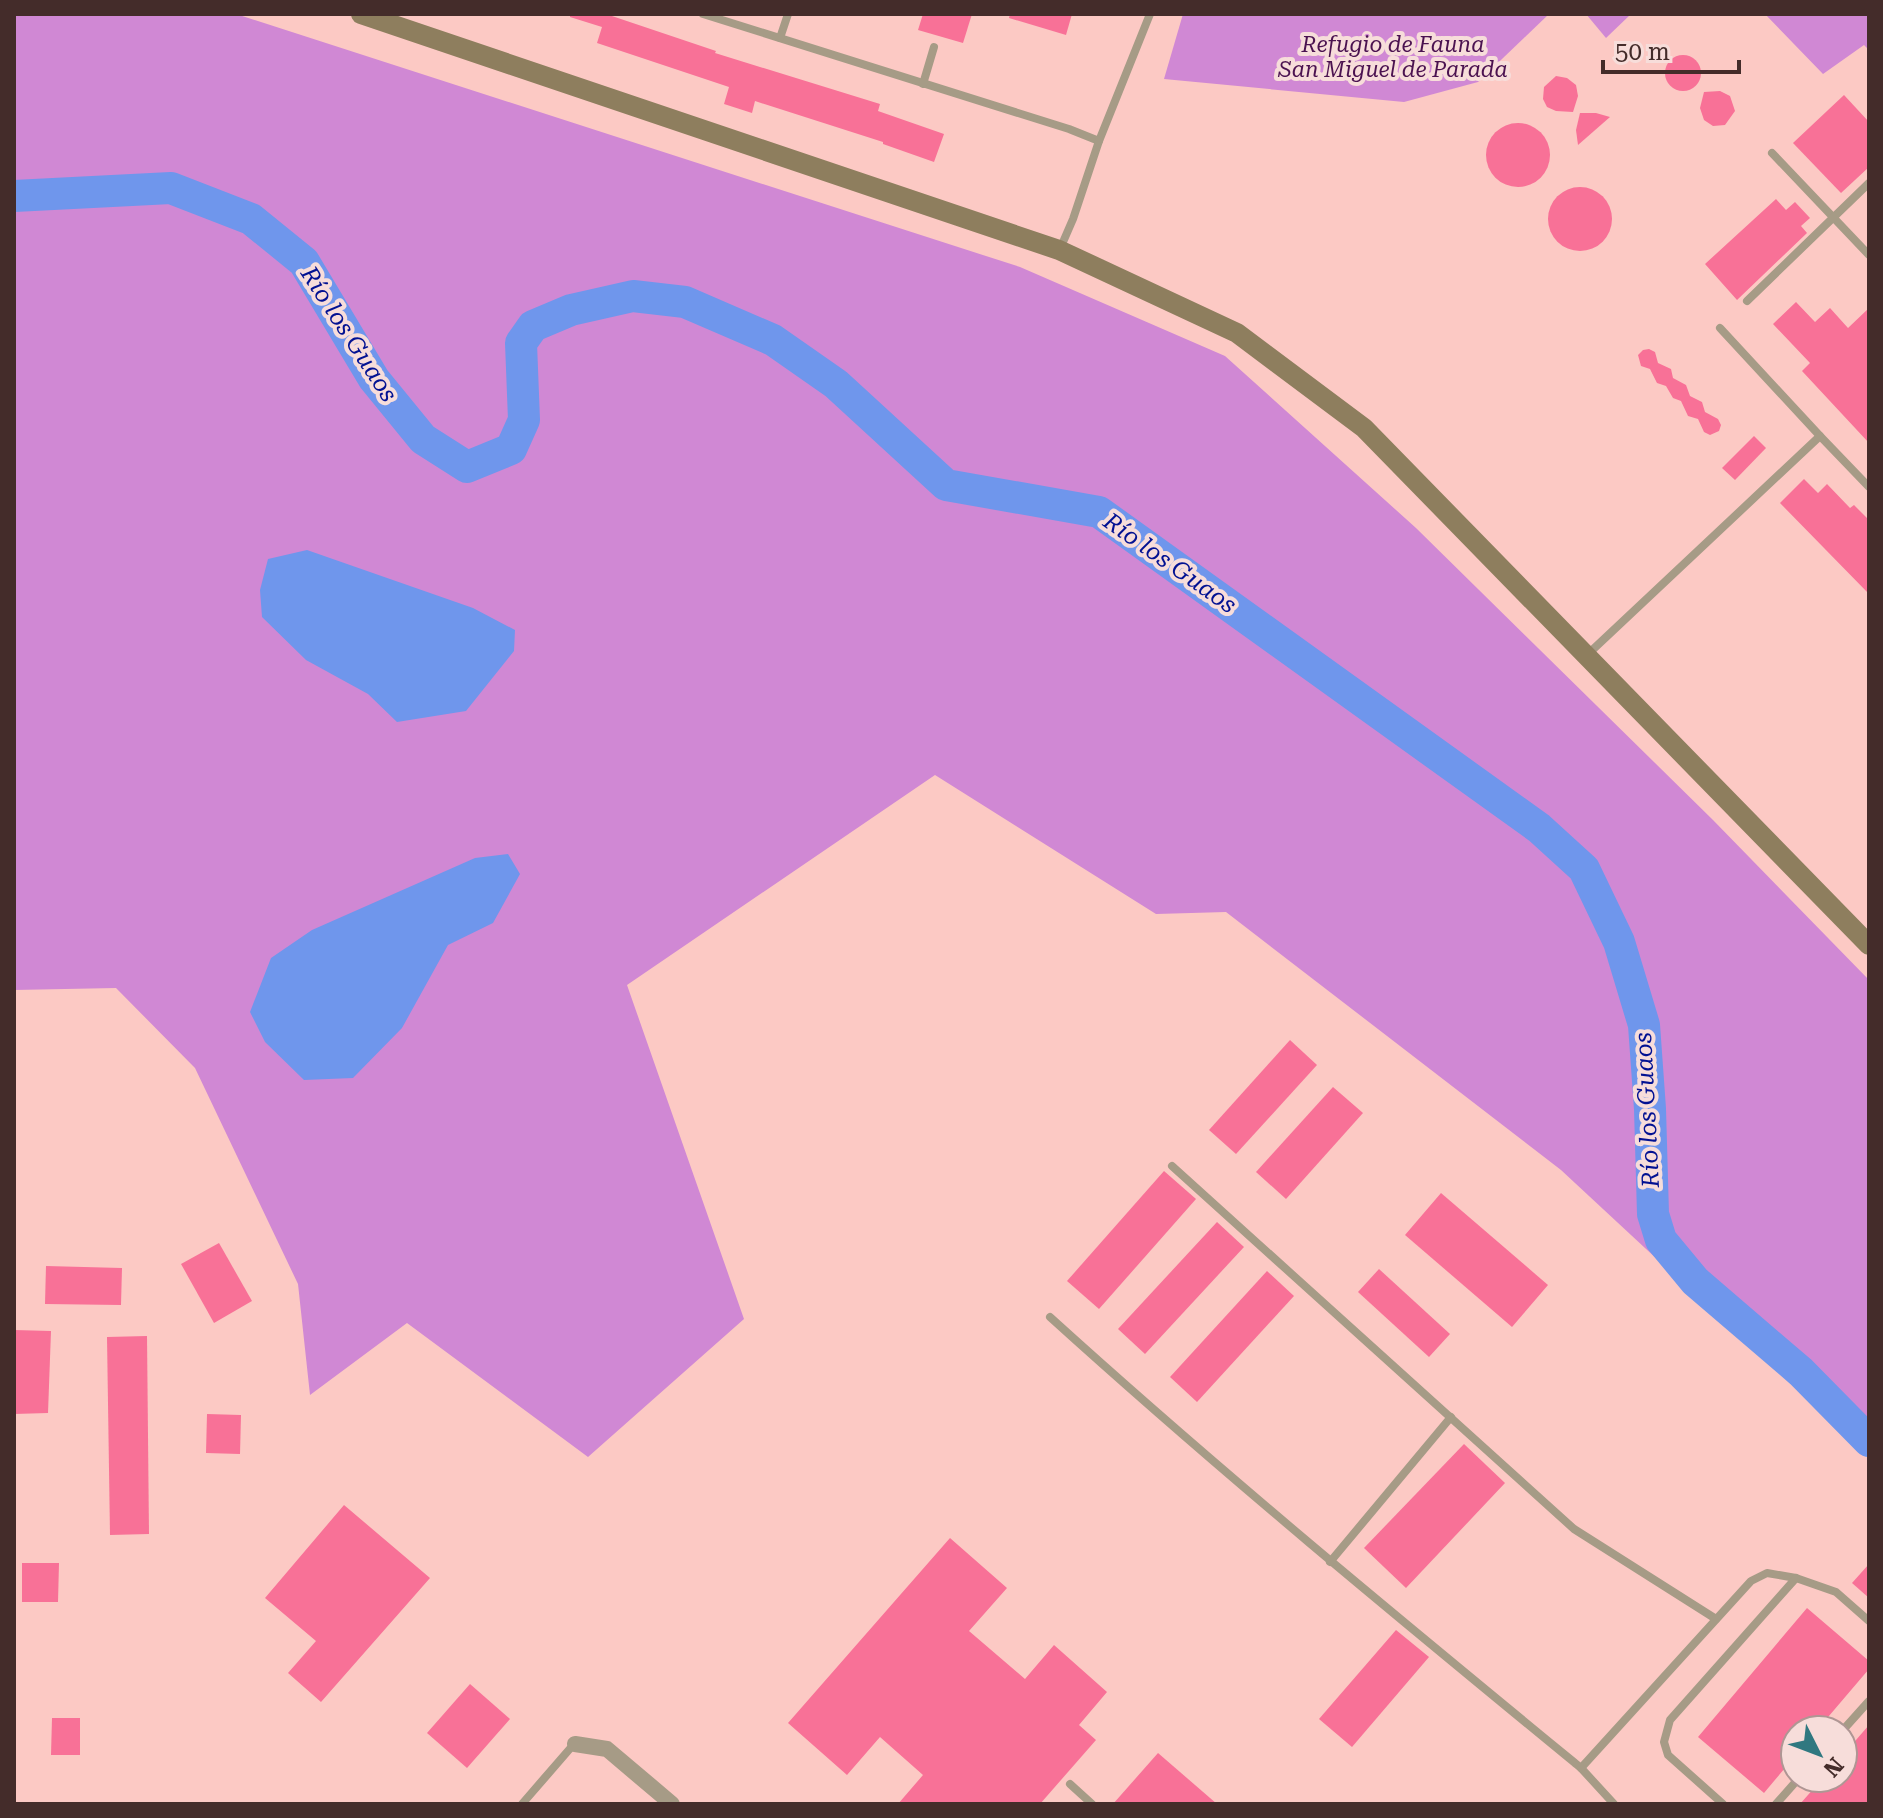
<svg xmlns="http://www.w3.org/2000/svg" width="1883" height="1818" viewBox="0 0 1883 1818" font-family="'Roboto Serif',serif">
  <style>
    .green { fill: #d088d4 }
    .water { fill: #6f96ec }
    .lines { fill: none; stroke-linecap: round; stroke-linejoin: round }
    .river { stroke: #6f96ec; stroke-width: 32 }
    .building { fill: #f87197 }
    .lane { stroke: #a69b86; stroke-width: 8 }
    .street { stroke: #a69b86; stroke-width: 16 }
    .secondary { stroke: #8e7e5e; stroke-width: 20 }
    .labels { text-anchor: middle; dominant-baseline: central; stroke-width: 8; stroke-linejoin: round; paint-order: stroke }
    .park-label { font-size: 22px; font-style: italic; fill: #4b1250; stroke: #f7ddda }
    .water-label { font-size: 24px; font-style: italic; fill: #021192; stroke: #f7ddda }
  </style>
  <rect width="100%" height="100%" fill="#fcc9c4"/>
  <g class="green">
    <path d="M14 14H236L1020 267 1225 356 1416 528 1713 820 1869 980V1456L1561 1170 1226 912 1156 914 935 775 627 985 744 1319 588 1457 407 1323 310 1395 298 1284 195 1068 116 988 14 990Z"/>
    <path d="M1183 14H1549L1478 82 1404 102 1164 79Z"/>
    <path d="M1586 14H1631L1606 38Z"/>
    <path d="M1765 14H1869V50L1864 45 1823 74Z"/>
  </g>
  <g class="water">
    <path d="M307 550 473 608 515 630 514 651 466 711 397 722 368 694 306 660 262 617 260 590 268 559Z"/>
    <path d="M508 854 520 874 493 923 448 945 402 1028 353 1078 304 1080 265 1042 250 1012 271 958 312 930 475 858Z"/>
  </g>
  <g class="lines">
    <path class="river" d="M14 196 171 188 251 219 304 262 374 379 423 439 467 467 511 449 524 420 521 343 533 326 571 310 633 296 685 302 773 340 836 384 946 485 1099 512 1539 828 1584 869 1619 942 1644 1025 1650 1109 1653 1214 1661 1240 1695 1281 1801 1372 1869 1441"/>
  </g>
  <g class="building">
    <path d="M570 14H606L716 51 715 53 880 104 878 111 944 134 934 162 883 144V142L755 101 752 113 724 104 729 87 597 43 602 27 570 17Z"/>
    <path d="M923 14H972L963 43 918 30Z"/>
    <path d="M1010 14H1072L1066 35 1009 18Z"/>
    <circle cx="1683" cy="73" r="18"/>
    <path d="M1556 76 1567 78 1576 85 1578 96 1573 112 1556 111 1547 107 1543 99 1544 87Z"/>
    <path d="M1720 91 1730 96 1735 111 1725 125 1713 126 1704 120 1700 108 1704 92Z"/>
    <path d="M1844 95 1869 122V167L1841 193 1793 143Z"/>
    <path d="M1580 113H1596L1610 117 1578 145 1576 130Z"/>
    <circle cx="1518" cy="155" r="32"/>
    <circle cx="1580" cy="219" r="32"/>
    <path d="M1776 199 1786 210 1795 202 1810 218 1801 226 1807 233 1737 300 1705 264Z"/>
    <path d="M1796 302 1815 322 1830 308 1848 328 1869 308V443L1802 371 1810 363 1773 324Z"/>
    <path d="M1649 349 1655 352 1658 363 1671 369 1673 378 1686 385 1690 396 1702 402 1705 412 1718 419 1721 425 1719 431 1710 435 1704 432 1698 419 1688 416 1681 401 1673 398 1666 386 1657 383 1650 369 1641 366 1638 355 1643 350Z"/>
    <path d="M1754 436 1766 448 1735 480 1722 468Z"/>
    <path d="M1804 479 1818 493 1827 484 1850 508 1854 505 1869 520V594L1780 503Z"/>
    <path d="M1290 1040 1317 1065 1236 1154 1209 1130Z"/>
    <path d="M1333 1087 1363 1113 1286 1199 1256 1172Z"/>
    <path d="M1164 1171 1196 1199 1099 1309 1067 1281Z"/>
    <path d="M1441 1193 1548 1285 1512 1327 1405 1235Z"/>
    <path d="M1217 1222 1244 1247 1145 1354 1118 1329Z"/>
    <path d="M219 1243 252 1301 214 1323 181 1264Z"/>
    <path d="M46 1266 122 1268 121 1305 45 1304Z"/>
    <path d="M1379 1269 1450 1334 1429 1357 1358 1292Z"/>
    <path d="M1267 1271 1294 1296 1197 1402 1170 1377Z"/>
    <path d="M14 1330 51 1331 48 1413 14 1414Z"/>
    <path d="M147 1336 149 1534 110 1535 107 1337Z"/>
    <path d="M207 1414 241 1415 240 1454 206 1453Z"/>
    <path d="M1464 1444 1505 1483 1406 1588 1364 1548Z"/>
    <path d="M344 1505 430 1578 321 1702 288 1673 316 1641 265 1598Z"/>
    <path d="M950 1538 1007 1588 969 1631 1025 1679 1054 1645 1107 1692 1079 1725 1096 1740 1040 1804H898L923 1775 880 1737 847 1775 788 1723Z"/>
    <path d="M22 1563H59L58 1602H22Z"/>
    <path d="M1869 1564V1598L1852 1583Z"/>
    <path d="M1807 1608 1869 1661V1669L1817 1730H1795V1756L1764 1793 1698 1737Z"/>
    <path d="M1396 1630 1429 1657 1352 1747 1319 1719Z"/>
    <path d="M470 1684 510 1719 467 1768 427 1733Z"/>
    <path d="M52 1718H80V1755H51Z"/>
    <path d="M1869 1725V1804H1800L1823 1778H1843V1755Z"/>
    <path d="M1158 1753 1217 1804H1113Z"/>
  </g>
  <g class="lines">
    <g class="lane">
      <path d="M703 14 1069 129 1099 141"/>
      <path d="M780 38 788 14"/>
      <path d="M923 84 934 47"/>
      <path d="M1772 153 1869 255"/>
      <path d="M1060 249 1073 219 1099 141 1150 14"/>
      <path d="M1747 301 1869 183"/>
      <path d="M1720 328 1820 436"/>
      <path d="M1587 655 1820 436 1869 487"/>
      <path d="M1172 1166 1574 1529 1716 1619"/>
      <path d="M1050 1317C1222 1473 1401 1620 1581 1768L1614 1804"/>
      <path d="M1330 1562 1451 1417"/>
      <path d="M1843 1730 1869 1701"/>
      <path d="M1581 1768 1751 1581 1767 1573 1796 1578 1836 1592 1869 1621"/>
      <path d="M1070 1784 1092 1804"/>
      <path d="M522 1804 574 1744"/>
      <path d="M1723 1804 1668 1755 1664 1742 1670 1720 1796 1578"/>
      <path d="M1776 1804 1799 1778"/>
    </g>
    <path class="street" d="M575 1744 607 1749 672 1804"/>
    <path class="secondary" d="M361 14 1059 250 1237 333 1364 428 1869 945"/>
  </g>
  <g class="labels">
    <g class="park-label">
      <text x="1393" y="44">Refugio de Fauna<tspan x="1393" dy="25">San Miguel de Parada</tspan></text>
    </g>
    <g class="water-label">
      <text transform="translate(349 334) rotate(57)">Río los Guaos</text>
      <text transform="translate(1170 563) rotate(35)">Río los Guaos</text>
      <text transform="translate(1647 1110) rotate(-93)">Río los Guaos</text>
    </g>
  </g>
  <rect width="1883" height="1818" fill="none" stroke="#442c2a" stroke-width="32"/>
  <g transform="translate(1819 1754) rotate(132)"><circle r="38" fill="#f7ddda" stroke="#af9694" stroke-width="2"/>
  <path d="M0-6L14 30L0 20L-14 30Z" fill="#307880"/>
  <text y="-12" font-size="22" font-weight="bold" text-anchor="middle" fill="#442c2a">N</text>
  </g>
  <path d="M1603 60v12h136v-12" fill="none" stroke="#442c2a" stroke-width="4"/>
  <text x="1615" y="60" font-size="24" fill="#442c2a" stroke="#f7ddda" stroke-width="6" paint-order="stroke">50 m</text>
</svg>
